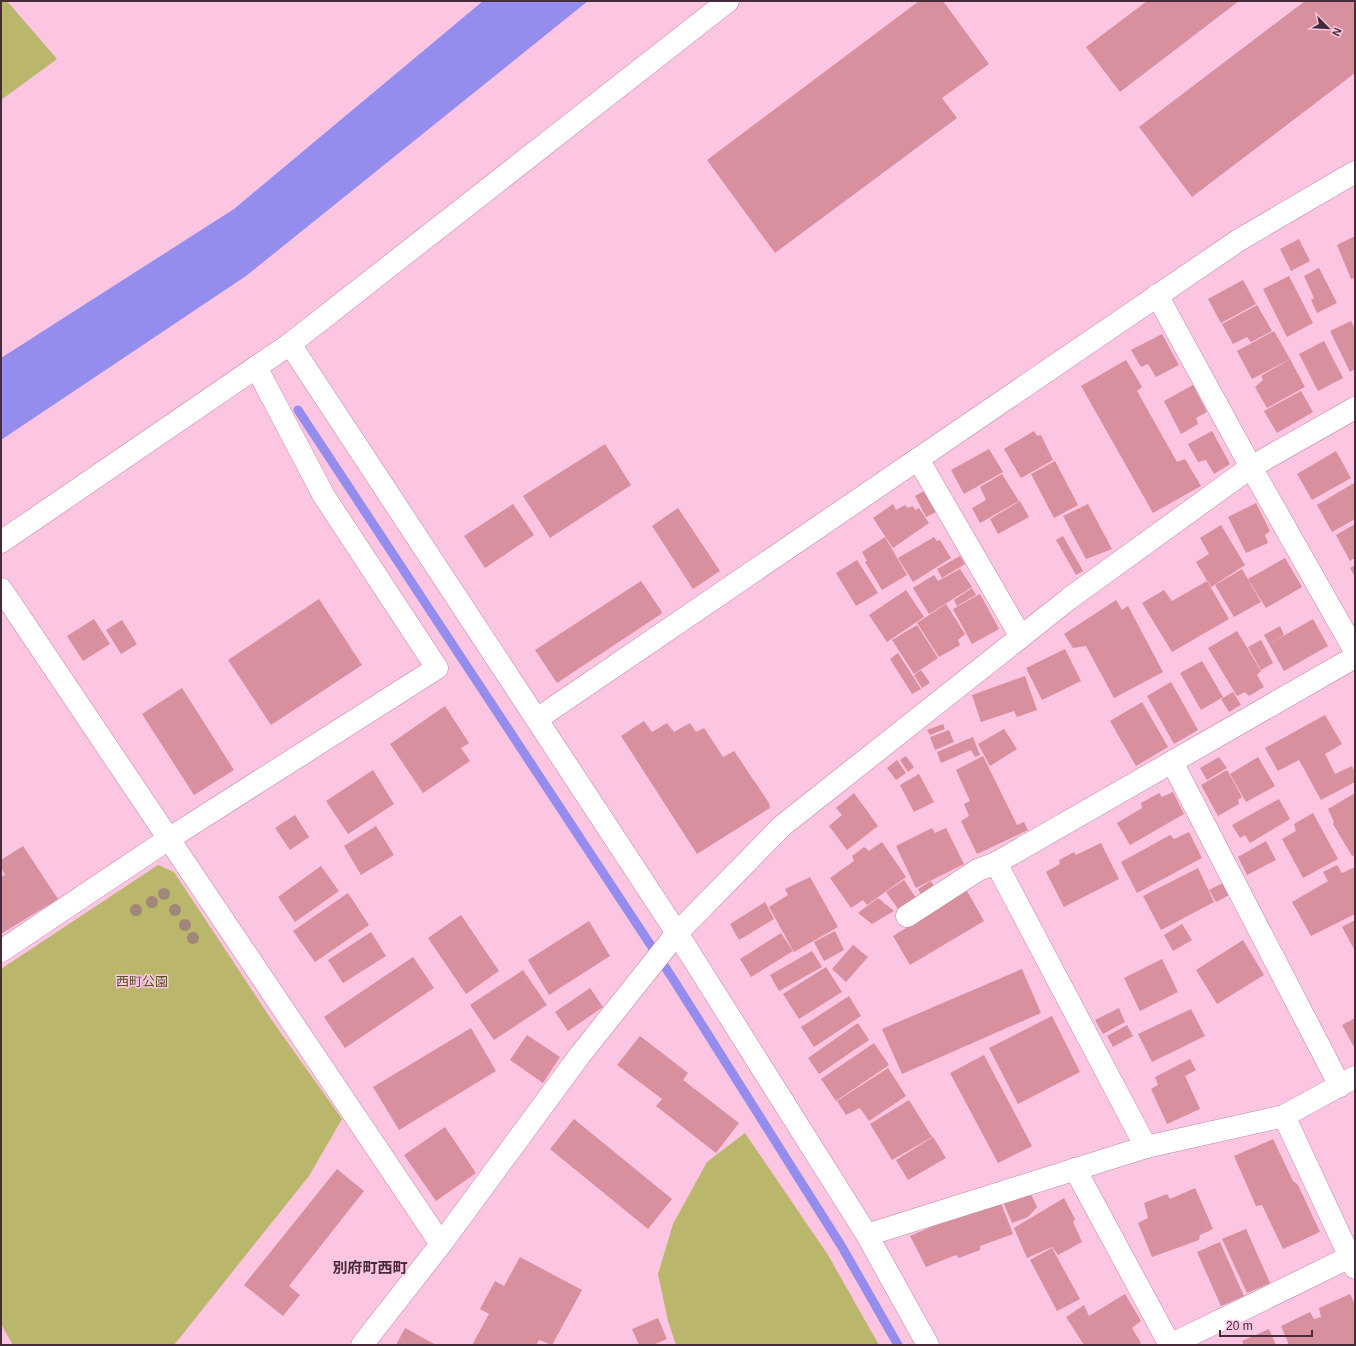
<svg xmlns="http://www.w3.org/2000/svg" width="1356" height="1346" viewBox="0 0 1356 1346" font-family="Helvetica,'Noto Sans JP',sans-serif">
  <style>
    .green { fill: #bab66b }
    .water { fill: #958ded }
    .lines { fill: none; stroke-linecap: round; stroke-linejoin: round }
    .stream { stroke: #958ded; stroke-width: 9 }
    .building { fill: #d88f9e }
    .minor-casing { stroke: #c383a5; stroke-width: 23 }
    .minor { stroke: #fff; stroke-width: 22 }
    .tree { fill: #a08779 }
    .labels { text-anchor: middle; dominant-baseline: central; stroke-width: 3; stroke-linejoin: round; paint-order: stroke }
    .park-label { font-size: 13px; fill: #555323; stroke: #fcc6e2 }
    .quarter-label { font-size: 15px; font-weight: bold; fill: #462c3a; stroke: #fcc6e2 }
  </style>
  <rect width="100%" height="100%" fill="#fcc6e2"/>
  <g class="green">
    <path d="M1 1H7L57 59 1 100Z"/>
    <path d="M158 865 174 872 271 1019 342 1119 309 1176 174 1345H13L1 1324V969Z"/>
    <path d="M745 1133 828 1255 879 1345H676L668 1321 658 1274 673 1224 707 1162Z"/>
  </g>
  <path class="water" d="M483 1H588L246 276 1 440V358L234 209Z"/>
  <g class="lines">
    <path class="stream" d="M298 410 673 979 842 1247 898 1345"/>
  </g>
  <g class="building">
    <path d="M919 1H943L989 64 942 98 957 118 775 253 707 160Z"/>
    <path d="M1147 1H1239L1120 92 1086 47Z"/>
    <path d="M1305 1H1355V73L1192 197 1139 127Z"/>
    <path d="M1355 236V278L1351 279 1337 245Z"/>
    <path d="M1299 239 1310 261 1291 271 1280 249Z"/>
    <path d="M1319 268 1337 303 1317 313 1311 300 1314 298 1304 276Z"/>
    <path d="M1289 276 1313 323 1287 337 1263 289Z"/>
    <path d="M1243 280 1256 304 1221 323 1208 299Z"/>
    <path d="M1257 305 1272 331 1251 342 1247 337 1233 344 1222 324Z"/>
    <path d="M1351 321 1355 329V369L1350 372 1330 331Z"/>
    <path d="M1274 331 1290 359 1252 379 1237 351Z"/>
    <path d="M1162 334 1179 365 1156 377 1148 364 1141 367 1131 350Z"/>
    <path d="M1324 341 1343 378 1318 391 1299 354Z"/>
    <path d="M1290 359 1305 387 1267 408 1255 387 1263 380 1261 376Z"/>
    <path d="M1126 360 1142 387 1137 391 1177 462 1185 459 1201 486 1153 513 1081 386Z"/>
    <path d="M1193 385 1207 412 1196 418 1198 424 1181 434 1164 401Z"/>
    <path d="M1301 391 1313 412 1277 433 1264 411Z"/>
    <path d="M1034 431 1037 436 1041 435 1053 460 1021 478 1004 449Z"/>
    <path d="M1212 431 1230 464 1214 474 1206 460 1198 462 1188 444Z"/>
    <path d="M605 444 631 485 550 538 523 496Z"/>
    <path d="M989 449 1003 472 964 494 951 470Z"/>
    <path d="M1336 451 1351 478 1312 500 1297 474Z"/>
    <path d="M1055 461 1078 505 1054 518 1031 474Z"/>
    <path d="M1002 474 1019 501 980 523 972 508 986 500 980 487Z"/>
    <path d="M1354 483 1355 519 1332 532 1317 505Z"/>
    <path d="M926 490 938 511 926 517 915 496Z"/>
    <path d="M1020 501 1029 517 998 534 990 519Z"/>
    <path d="M1256 503 1270 531 1265 535 1268 543 1246 553 1228 517Z"/>
    <path d="M513 504 534 535 485 568 464 536Z"/>
    <path d="M893 504 896 510 905 505 908 508 913 506 915 510 919 508 929 523 893 548 873 518Z"/>
    <path d="M1088 504 1112 549 1086 559 1063 516Z"/>
    <path d="M678 508 720 571 693 589 652 526Z"/>
    <path d="M1355 524V558L1350 561 1336 535Z"/>
    <path d="M1221 525 1245 565 1211 587 1196 562 1209 554 1200 538Z"/>
    <path d="M1063 536 1083 571 1076 575 1056 540Z"/>
    <path d="M885 537 907 575 882 590 865 562 867 561 862 552Z"/>
    <path d="M934 537 937 541 940 540 951 558 913 582 898 558Z"/>
    <path d="M960 556 965 564 942 578 937 569Z"/>
    <path d="M1285 558 1302 587 1266 608 1248 579Z"/>
    <path d="M857 560 878 593 856 606 836 573Z"/>
    <path d="M1355 565V577L1350 568Z"/>
    <path d="M960 569 972 587 929 614 913 588 934 575 938 581Z"/>
    <path d="M1242 569 1261 602 1234 617 1215 585Z"/>
    <path d="M641 581 662 612 661 614 557 683 535 650Z"/>
    <path d="M1207 581 1229 619 1172 652 1142 603 1164 590 1172 601Z"/>
    <path d="M972 588 976 595 957 606 954 600Z"/>
    <path d="M906 590 924 617 887 642 869 615Z"/>
    <path d="M980 594 999 629 972 644 953 609Z"/>
    <path d="M319 599 362 665 271 725 228 660Z"/>
    <path d="M1116 600 1122 610 1128 606 1163 672 1114 698 1086 646 1073 648 1064 634Z"/>
    <path d="M946 604 965 634 958 640 960 645 939 657 917 623Z"/>
    <path d="M94 619 110 644 83 661 67 636Z"/>
    <path d="M1313 619 1328 646 1284 671 1269 644Z"/>
    <path d="M122 620 137 644 121 654 106 630Z"/>
    <path d="M917 625 938 658 914 674 892 640Z"/>
    <path d="M1280 626 1284 635 1269 644 1264 635Z"/>
    <path d="M1237 631 1261 671 1257 675 1264 687 1249 696 1245 692 1237 696 1208 648Z"/>
    <path d="M1261 640 1273 663 1261 670 1248 647Z"/>
    <path d="M1065 649 1081 681 1042 700 1026 668Z"/>
    <path d="M898 653 921 689 912 694 890 659Z"/>
    <path d="M1202 661 1223 697 1201 710 1180 673Z"/>
    <path d="M921 670 930 683 922 688 914 675Z"/>
    <path d="M1025 676 1037 710 1017 717 1014 711 981 722 972 695Z"/>
    <path d="M1171 682 1198 730 1174 744 1147 696Z"/>
    <path d="M182 688 234 770 194 795 142 714Z"/>
    <path d="M1233 692 1241 705 1229 712 1221 699Z"/>
    <path d="M1142 702 1168 747 1136 766 1110 721Z"/>
    <path d="M445 706 469 743 461 748 470 761 423 793 390 744Z"/>
    <path d="M1325 715 1342 744 1325 754 1335 774 1352 766 1355 772V782L1321 800 1299 760 1278 771 1265 748Z"/>
    <path d="M644 721 652 732 667 723 674 732 690 723 696 732 704 728 723 757 734 751 769 803 770 808 697 854 621 736Z"/>
    <path d="M943 724 945 729 930 735 927 730Z"/>
    <path d="M1004 729 1017 749 990 766 978 744Z"/>
    <path d="M949 730 954 742 935 750 930 737Z"/>
    <path d="M973 737 980 755 975 757 971 750 941 763 937 752Z"/>
    <path d="M906 756 914 767 908 772 900 760Z"/>
    <path d="M983 756 1017 825 1024 822 1028 830 977 854 961 821 969 816 964 804 970 801 956 770Z"/>
    <path d="M1219 757 1227 768 1207 780 1200 768Z"/>
    <path d="M1258 757 1275 786 1246 802 1230 774Z"/>
    <path d="M897 760 906 773 896 780 887 768Z"/>
    <path d="M373 770 394 804 348 834 326 801Z"/>
    <path d="M1227 770 1242 797 1238 800 1239 804 1218 816 1201 785Z"/>
    <path d="M919 774 934 802 914 812 900 785Z"/>
    <path d="M1173 792 1184 814 1130 845 1117 823 1142 808 1141 803 1159 793 1162 797Z"/>
    <path d="M854 793 878 826 847 850 829 826 842 815 836 808Z"/>
    <path d="M1355 793V855L1352 856 1333 824 1334 822 1328 809Z"/>
    <path d="M1279 799 1290 819 1250 843 1245 835 1240 838 1232 825Z"/>
    <path d="M1313 813 1338 859 1303 878 1282 839 1296 831 1294 824Z"/>
    <path d="M295 815 309 837 290 850 275 828Z"/>
    <path d="M376 826 394 855 361 875 344 846Z"/>
    <path d="M932 828 935 833 946 828 964 864 916 888 896 846Z"/>
    <path d="M1189 832 1202 858 1137 893 1121 862 1170 835 1174 839Z"/>
    <path d="M1266 841 1276 860 1247 875 1238 857Z"/>
    <path d="M882 842 906 877 867 905 863 900 851 908 830 878 854 861 852 856 864 847 869 851Z"/>
    <path d="M1101 843 1119 879 1064 907 1046 872 1060 864 1059 860 1074 852 1076 855Z"/>
    <path d="M23 846 58 899 1 934V877L5 875 1 867V860Z"/>
    <path d="M1337 865 1342 873 1355 867V914L1311 936 1292 902 1328 881 1323 872Z"/>
    <path d="M321 866 339 891 295 922 278 897Z"/>
    <path d="M1198 868 1214 902 1161 930 1143 896Z"/>
    <path d="M810 877 838 927 794 952 769 907 788 895 785 889Z"/>
    <path d="M904 880 916 898 898 909 886 892Z"/>
    <path d="M931 881 935 888 922 896 918 889Z"/>
    <path d="M1225 882 1231 894 1216 902 1209 890Z"/>
    <path d="M967 891 984 921 910 965 893 936Z"/>
    <path d="M348 893 369 925 315 962 293 931Z"/>
    <path d="M878 898 894 911 872 924 858 913Z"/>
    <path d="M765 902 774 919 739 940 730 924Z"/>
    <path d="M461 915 499 971 466 994 428 938Z"/>
    <path d="M1355 920V951L1342 927Z"/>
    <path d="M589 921 610 956 549 995 528 960Z"/>
    <path d="M1182 924 1192 940 1173 951 1164 935Z"/>
    <path d="M835 931 844 950 824 961 814 942Z"/>
    <path d="M371 932 386 956 343 983 328 960Z"/>
    <path d="M781 933 793 951 751 977 740 959Z"/>
    <path d="M1243 940 1264 975 1217 1004 1196 970Z"/>
    <path d="M853 945 868 957 846 982 832 969Z"/>
    <path d="M812 951 822 967 779 991 770 975Z"/>
    <path d="M413 957 434 988 345 1048 324 1017Z"/>
    <path d="M1162 959 1178 992 1140 1011 1124 978Z"/>
    <path d="M826 967 842 992 799 1019 783 994Z"/>
    <path d="M1022 969 1041 1013 902 1074 882 1029Z"/>
    <path d="M523 970 547 1005 494 1040 470 1005Z"/>
    <path d="M590 988 603 1007 568 1031 555 1012Z"/>
    <path d="M849 996 861 1016 814 1047 801 1027Z"/>
    <path d="M1119 1008 1125 1022 1103 1034 1095 1020Z"/>
    <path d="M1191 1009 1205 1036 1152 1062 1138 1034Z"/>
    <path d="M1052 1016 1080 1072 1018 1104 989 1048Z"/>
    <path d="M1355 1018V1049L1342 1025Z"/>
    <path d="M858 1023 869 1040 819 1074 808 1058Z"/>
    <path d="M1127 1025 1133 1036 1113 1047 1107 1036Z"/>
    <path d="M471 1028 496 1071 399 1130 373 1087Z"/>
    <path d="M527 1035 560 1057 543 1083 510 1060Z"/>
    <path d="M640 1036 688 1073 683 1080 739 1123 716 1153 656 1106 662 1099 617 1065Z"/>
    <path d="M874 1043 889 1065 836 1101 821 1079Z"/>
    <path d="M984 1055 1032 1146 998 1163 950 1073Z"/>
    <path d="M1190 1059 1196 1070 1185 1076 1200 1109 1167 1124 1151 1089 1158 1085 1155 1077Z"/>
    <path d="M888 1068 906 1096 869 1121 860 1108 846 1115 837 1101Z"/>
    <path d="M909 1100 932 1137 892 1160 870 1124Z"/>
    <path d="M574 1119 672 1199 648 1229 550 1149Z"/>
    <path d="M445 1127 476 1173 436 1201 404 1155Z"/>
    <path d="M933 1137 946 1158 908 1180 896 1160Z"/>
    <path d="M1273 1139 1293 1181 1298 1185 1320 1232 1283 1249 1262 1205 1256 1206 1234 1156Z"/>
    <path d="M337 1169 364 1191 289 1286 300 1295 283 1316 244 1285Z"/>
    <path d="M1195 1188 1213 1229 1200 1235 1199 1240 1152 1257 1138 1223 1148 1218 1144 1203 1167 1194 1170 1199Z"/>
    <path d="M1029 1190 1037 1207 1028 1217 1012 1223 1003 1202Z"/>
    <path d="M999 1198 1013 1234 980 1246V1250L959 1258 956 1255 926 1267 910 1236Z"/>
    <path d="M1064 1198 1075 1219 1073 1222 1082 1242 1058 1255 1052 1247 1027 1258 1014 1228Z"/>
    <path d="M1246 1229 1270 1283 1247 1293 1222 1239Z"/>
    <path d="M1220 1242 1244 1296 1221 1306 1197 1252Z"/>
    <path d="M1052 1248 1080 1299 1057 1311 1030 1260Z"/>
    <path d="M520 1257 582 1290 552 1345 539 1340 536 1345H472L489 1314 480 1309 495 1281 504 1286Z"/>
    <path d="M1125 1294 1141 1321 1132 1328 1141 1343 1138 1345H1084L1066 1317 1084 1305 1089 1316Z"/>
    <path d="M1350 1294 1355 1304V1344L1289 1345 1281 1326 1310 1312 1314 1319 1321 1317 1319 1308Z"/>
    <path d="M658 1318 667 1339 653 1345H639L632 1329Z"/>
    <path d="M405 1328 436 1345H396Z"/>
    <path d="M1269 1329 1276 1345H1244L1242 1341Z"/>
  </g>
  <g class="lines">
    <defs>
      <g id="minor">
        <path d="M1157 295 1251 467 1355 651"/>
        <path d="M290 344 677 933 867 1235 928 1345"/>
        <path d="M918 459 1021 637"/>
        <path d="M1 542 290 344 728 1"/>
        <path d="M1 589 441 1244"/>
        <path d="M537 719 1239 240 1355 172"/>
        <path d="M1172 762 1340 1086"/>
        <path d="M907 916 978 870 996 863"/>
        <path d="M1 951 170 838 437 668 324 496 256 367"/>
        <path d="M1284 1116 1355 1268"/>
        <path d="M1146 1147 996 863 1355 657"/>
        <path d="M1075 1169 1170 1345 1350 1257"/>
        <path d="M867 1235 1146 1147 1284 1116 1355 1077"/>
        <path d="M362 1345 441 1244 580 1055 677 933 782 826 1070 598 1251 467 1355 408"/>
      </g>
    </defs>
    <use href="#minor" class="minor-casing"/>
    <use href="#minor" class="minor"/>
  </g>
  <g class="tree">
    <circle cx="164" cy="894" r="6"/>
    <circle cx="152" cy="902" r="6"/>
    <circle cx="136" cy="910" r="6"/>
    <circle cx="175" cy="910" r="6"/>
    <circle cx="185" cy="925" r="6"/>
    <circle cx="193" cy="938" r="6"/>
  </g>
  <g class="labels">
    <g class="park-label">
      <text x="142" y="981">西町公園</text>
    </g>
    <g class="quarter-label">
      <text x="370" y="1267">別府町西町</text>
    </g>
  </g>
  <rect width="1356" height="1346" fill="none" stroke="#462c3a" stroke-width="4"/>
  <g transform="translate(1328 28) rotate(114)" stroke="#fcc6e2" stroke-width="3" paint-order="stroke">
  <path d="M0-3L7 15L0 10L-7 15Z" fill="#462c3a"/>
  <text y="-6" font-size="11" font-weight="bold" text-anchor="middle" fill="#462c3a">N</text>
  </g>
  <path d="M1220 1330v6h92v-6" fill="none" stroke="#462c3a" stroke-width="2"/>
  <text x="1226" y="1330" font-size="12" fill="#462c3a" stroke="#fcc6e2" stroke-width="3" paint-order="stroke">20 m</text>
</svg>
